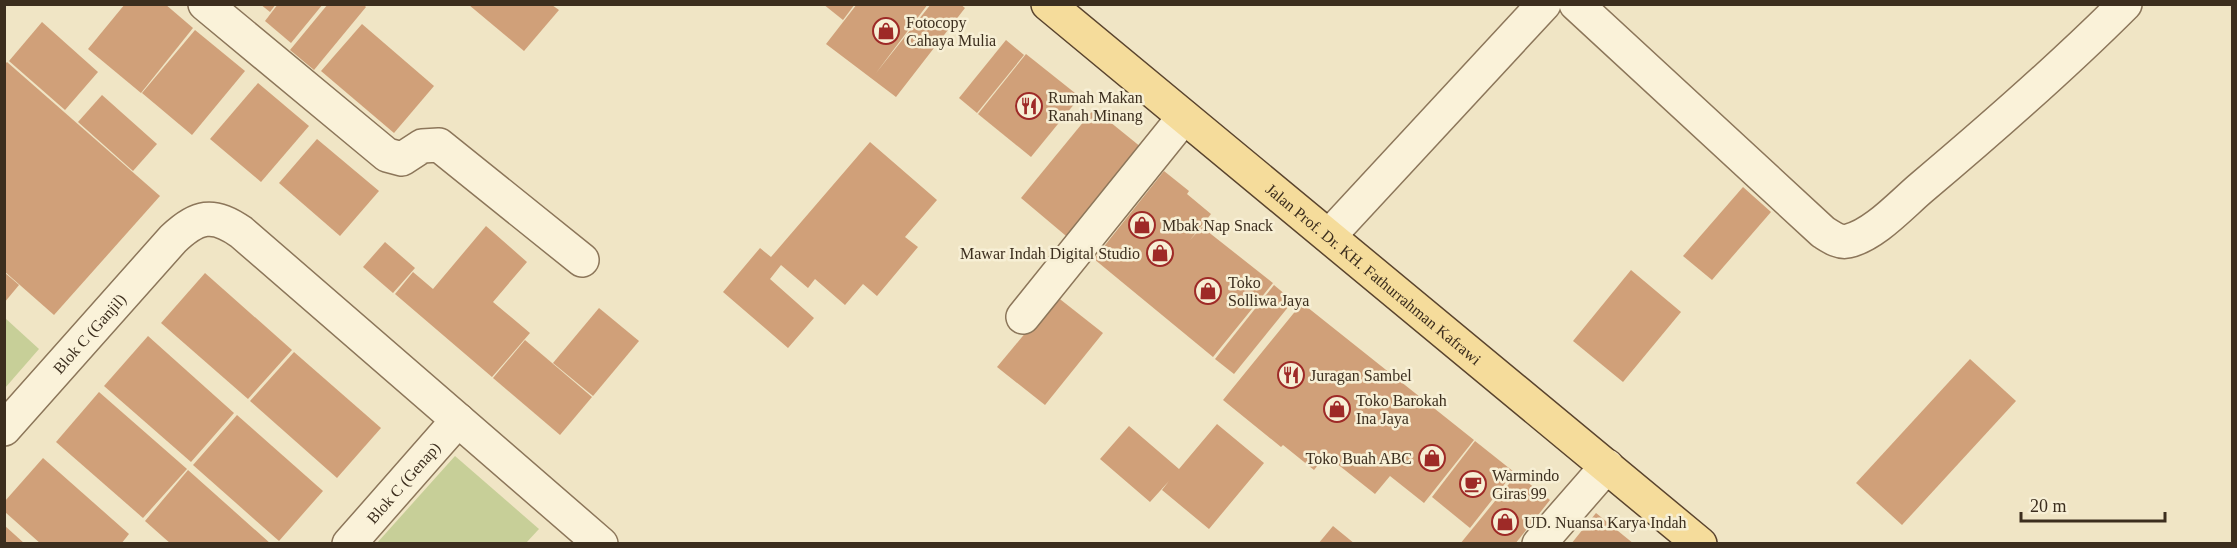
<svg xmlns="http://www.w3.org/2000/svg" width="2237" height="548" viewBox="0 0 2237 548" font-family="Georgia,serif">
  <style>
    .green { fill: #c7cf98 }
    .building { fill: #d0a079 }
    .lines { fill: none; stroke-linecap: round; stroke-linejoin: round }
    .minor-casing { stroke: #8c765a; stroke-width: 36 }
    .major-casing { stroke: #5a442e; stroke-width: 36 }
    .minor { stroke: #faf2d9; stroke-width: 33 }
    .major { stroke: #f5dc9b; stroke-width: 33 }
    .labels { text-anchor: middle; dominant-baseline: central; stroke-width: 5; stroke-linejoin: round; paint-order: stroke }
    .poi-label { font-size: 16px; fill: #3c2e1e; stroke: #f7efd5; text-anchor: start }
    .street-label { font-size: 16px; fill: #3c2e1e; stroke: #f7efd5 }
  </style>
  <rect width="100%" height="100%" fill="#f0e5c5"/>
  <g class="green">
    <path d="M5 318 39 349 5 388Z"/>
    <path d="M455 456 539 529 526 543H377Z"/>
  </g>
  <g class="building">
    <path d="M125 4H165L193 28 141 93 88 49Z"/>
    <path d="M260 4H276L270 12Z"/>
    <path d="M278 4H323L291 43 265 21Z"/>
    <path d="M328 4H363L366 7 314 70 290 50Z"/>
    <path d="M823 4H855L843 20Z"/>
    <path d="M857 4H928L876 73 931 4H960L965 8 896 97 826 44Z"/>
    <path d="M469 5H552L559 10 524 51Z"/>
    <path d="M42 22 98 72 65 110 9 61Z"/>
    <path d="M362 24 434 86 394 133 321 71Z"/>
    <path d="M195 30 245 71 192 135 142 93Z"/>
    <path d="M1006 40 1024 55 977 113 959 98Z"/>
    <path d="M1026 54 1080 97 1031 157 978 114Z"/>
    <path d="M7 62 160 196 54 315 4 271V65Z"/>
    <path d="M258 83 309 126 261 182 210 139Z"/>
    <path d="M102 95 157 144 133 171 78 122Z"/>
    <path d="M1094 109 1152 156 1078 246 1021 198Z"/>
    <path d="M317 139 379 191 340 236 279 183Z"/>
    <path d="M870 142 937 200 905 237 918 247 877 296 863 284 845 305 815 279 808 288 781 265 770 279 814 318 788 348 723 292 760 248 771 257Z"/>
    <path d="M1164 171 1189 191 1187 194 1211 214 1190 240 1202 227 1273 283 1213 357 1094 259Z"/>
    <path d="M1743 187 1771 212 1712 280 1683 256Z"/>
    <path d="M486 226 527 262 493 302 530 333 492 377 395 294 413 272 433 289Z"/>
    <path d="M385 242 415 268 393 293 363 267Z"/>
    <path d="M1631 270 1681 312 1623 382 1573 341Z"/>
    <path d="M4 272 19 285 4 303Z"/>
    <path d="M205 273 292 350 248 399 161 323Z"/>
    <path d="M1274 285 1293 301 1234 374 1215 359Z"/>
    <path d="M1056 296 1103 333 1045 405 997 367Z"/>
    <path d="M1302 303 1474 440 1424 503 1390 476 1375 494 1326 455 1314 470 1283 445 1281 447 1223 400Z"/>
    <path d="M599 308 639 341 593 396 553 363Z"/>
    <path d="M148 336 234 413 191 462 104 386Z"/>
    <path d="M525 340 592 397 560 435 493 378Z"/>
    <path d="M294 352 381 428 337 478 250 401Z"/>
    <path d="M1970 359 2016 401 1902 525 1856 483Z"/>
    <path d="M99 392 187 469 143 518 56 442Z"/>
    <path d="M237 415 323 491 279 541 193 465Z"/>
    <path d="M1217 424 1264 463 1209 529 1162 490 1169 481 1150 502 1100 459 1129 426 1179 469Z"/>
    <path d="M1475 441 1514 472 1470 528 1432 497Z"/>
    <path d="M43 458 129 534 121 544H41L5 512V501Z"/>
    <path d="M188 470 271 544H171L145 521Z"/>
    <path d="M1517 474 1550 500 1515 544H1460Z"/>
    <path d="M1596 513 1634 544H1571Z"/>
    <path d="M4 525 25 544H4Z"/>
    <path d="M1333 526 1355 544H1318Z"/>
  </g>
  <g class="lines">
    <defs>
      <g id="minor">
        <path d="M205 4 387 155 402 159 422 146 439 145 582 260"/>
        <path d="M1576 4 1823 232C1831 237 1839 243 1848 241 1874 235 1901 205 1921 188 1991 129 2060 69 2125 4"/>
        <path d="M1329 236 1544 4"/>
        <path d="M1023 317 1184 117"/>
        <path id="s1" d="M4 429 173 239C197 216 213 212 241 232L601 544"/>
        <path id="s2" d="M349 544 458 420"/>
        <path d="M1539 544 1607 466"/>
      </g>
      <g id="major">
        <path id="s3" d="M1048 4 1700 544"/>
      </g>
    </defs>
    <use href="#minor" class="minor-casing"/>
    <use href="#major" class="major-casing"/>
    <use href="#minor" class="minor"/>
    <use href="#major" class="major"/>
  </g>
  <defs>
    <symbol id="shop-ring" viewBox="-11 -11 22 22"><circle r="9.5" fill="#f7efd5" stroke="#9e2a27" stroke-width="1.5"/><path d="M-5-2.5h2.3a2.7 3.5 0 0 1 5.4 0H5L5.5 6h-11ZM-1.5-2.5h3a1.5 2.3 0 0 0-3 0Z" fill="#9e2a27"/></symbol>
    <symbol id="restaurant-ring" viewBox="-11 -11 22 22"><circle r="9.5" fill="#f7efd5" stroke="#9e2a27" stroke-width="1.5"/><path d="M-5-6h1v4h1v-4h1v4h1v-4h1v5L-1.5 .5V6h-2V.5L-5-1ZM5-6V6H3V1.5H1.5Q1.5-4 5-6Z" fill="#9e2a27"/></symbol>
    <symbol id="cafe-ring" viewBox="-11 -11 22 22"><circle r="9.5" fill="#f7efd5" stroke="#9e2a27" stroke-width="1.5"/><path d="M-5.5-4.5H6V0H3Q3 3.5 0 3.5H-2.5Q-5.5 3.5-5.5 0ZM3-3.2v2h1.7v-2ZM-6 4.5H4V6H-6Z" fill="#9e2a27"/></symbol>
  </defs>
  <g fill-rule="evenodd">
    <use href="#shop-ring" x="871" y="16" width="30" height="30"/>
    <use href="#restaurant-ring" x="1014" y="91" width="30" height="30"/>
    <use href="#shop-ring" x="1127" y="210" width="30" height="30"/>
    <use href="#shop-ring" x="1145" y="238" width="30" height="30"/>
    <use href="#shop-ring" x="1193" y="276" width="30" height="30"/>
    <use href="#restaurant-ring" x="1276" y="360" width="30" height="30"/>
    <use href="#shop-ring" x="1322" y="394" width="30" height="30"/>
    <use href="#shop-ring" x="1417" y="443" width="30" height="30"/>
    <use href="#cafe-ring" x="1458" y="469" width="30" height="30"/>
    <use href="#shop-ring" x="1490" y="507" width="30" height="30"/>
  </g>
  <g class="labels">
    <g class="poi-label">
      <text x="906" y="22">Fotocopy<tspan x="906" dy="18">Cahaya Mulia</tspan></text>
      <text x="1048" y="97">Rumah Makan<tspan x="1048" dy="18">Ranah Minang</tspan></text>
      <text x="1162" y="225">Mbak Nap Snack</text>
      <text x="1140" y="253" text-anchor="end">Mawar Indah Digital Studio</text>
      <text x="1228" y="282">Toko<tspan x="1228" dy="18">Solliwa Jaya</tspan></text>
      <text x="1310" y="375">Juragan Sambel</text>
      <text x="1356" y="400">Toko Barokah<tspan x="1356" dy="18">Ina Jaya</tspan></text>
      <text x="1412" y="458" text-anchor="end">Toko Buah ABC</text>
      <text x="1492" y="475">Warmindo<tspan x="1492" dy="18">Giras 99</tspan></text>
      <text x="1524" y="522">UD. Nuansa Karya Indah</text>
    </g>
    <g class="street-label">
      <text stroke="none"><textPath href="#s3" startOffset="423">Jalan Prof. Dr. KH. Fathurrahman Kafrawi</textPath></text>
      <text stroke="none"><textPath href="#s1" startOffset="128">Blok C (Ganjil)</textPath></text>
      <text stroke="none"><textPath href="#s2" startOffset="82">Blok C (Genap)</textPath></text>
    </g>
  </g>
  <rect width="2237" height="548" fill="none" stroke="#3c2e1e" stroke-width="12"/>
  <path d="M2021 512v9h144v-9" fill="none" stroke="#3c2e1e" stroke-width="3"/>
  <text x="2030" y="512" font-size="18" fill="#3c2e1e" stroke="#f7efd5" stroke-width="4.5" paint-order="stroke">20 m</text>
</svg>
